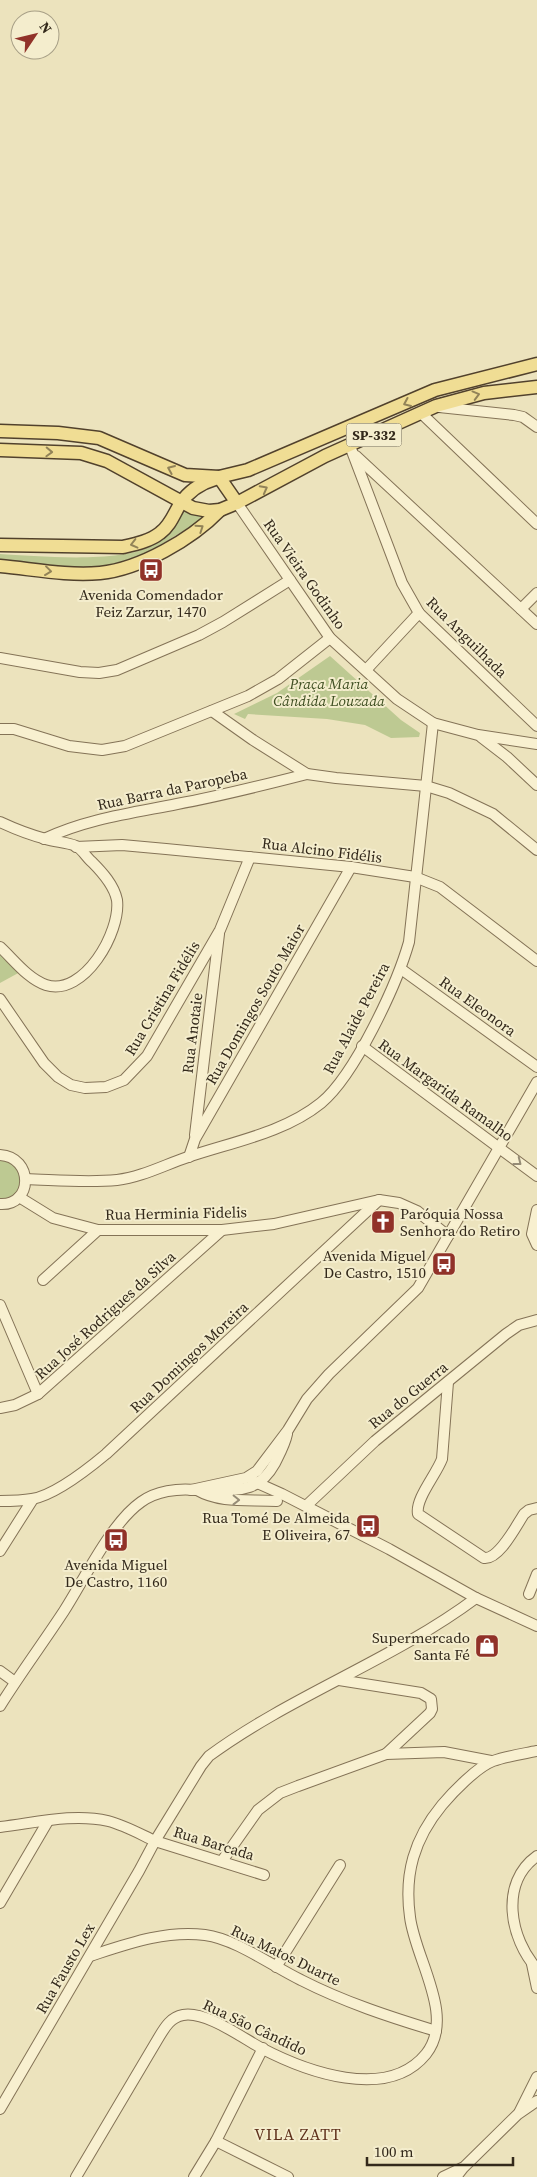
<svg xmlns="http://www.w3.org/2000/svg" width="537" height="2177" viewBox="0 0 537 2177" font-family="'Source Serif 4',serif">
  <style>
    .green { fill: #bdc992 }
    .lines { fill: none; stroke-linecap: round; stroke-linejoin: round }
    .minor-casing { stroke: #847357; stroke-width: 12 }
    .major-casing { stroke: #51412c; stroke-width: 15 }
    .minor { stroke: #f8f0d0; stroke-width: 10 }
    .major { stroke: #f0dd94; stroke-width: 12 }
    .oneway { stroke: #928358 }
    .oneway2 { stroke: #968c76 }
    .labels { text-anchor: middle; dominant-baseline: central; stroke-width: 4; stroke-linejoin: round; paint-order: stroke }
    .shield { fill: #f4edcd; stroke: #6d6450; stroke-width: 1 }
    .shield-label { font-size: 14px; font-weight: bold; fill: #33291b }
    .street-label { font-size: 15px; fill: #33291b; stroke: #f4edcd }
    .poi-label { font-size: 15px; fill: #33291b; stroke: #f4edcd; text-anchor: end }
    .park-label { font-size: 15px; font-style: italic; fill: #3f4f22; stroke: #f4edcd }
    .neighbourhood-label { font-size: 16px; letter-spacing: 1px; fill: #5f311c; stroke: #f4edcd }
  </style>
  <rect width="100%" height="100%" fill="#ece3bd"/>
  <g class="green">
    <path d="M182 509 189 513 211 514 147 553 123 562 92 570 0 562V554C37 556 121 564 153 545 166 537 174 521 182 509Z"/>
    <path d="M330 656 401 720 420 733 419 737 391 738 365 725 327 719 248 714 245 719 234 714 277 693Z"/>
    <path d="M0 948 22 971 0 983Z"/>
    <path d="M5 1159 17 1166 22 1183C16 1193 12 1200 0 1199V1160Z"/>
  </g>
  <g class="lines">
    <defs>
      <g id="minor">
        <path d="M439 407 514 415 523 417 537 427"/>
        <path d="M422 414 537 524"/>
        <path d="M350 446 402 583 419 613 537 726"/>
        <path d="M356 456 537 624"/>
        <path d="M237 503 330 638 397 699 433 723 478 735 537 744"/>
        <path d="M521 609 537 593"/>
        <path d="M0 658 80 672 99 673 117 670 199 635 223 622 290 580"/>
        <path d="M366 670 419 613"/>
        <path d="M212 711 253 740 307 774 336 778 426 786 449 793 493 814 537 850"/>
        <path d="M0 729H14L69 746 102 750 125 746 248 696 278 679 330 638"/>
        <path d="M481 737 507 757 537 785"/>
        <path d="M0 822C15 829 30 835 46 839 55 842 67 842 76 846 82 849 87 858 92 862 102 872 114 885 117 900 121 932 84 997 46 985 28 979 14 960 0 947"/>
        <path d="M44 839C86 819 132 813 177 804 221 796 264 785 307 774"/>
        <path d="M76 847 122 845 166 849 351 867 415 877 440 887 537 961"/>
        <path d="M401 969 537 1067"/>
        <path d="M0 999 44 1063 58 1077 71 1085 85 1088 106 1087 124 1080 147 1056 220 930 250 857"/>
        <path d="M362 1046 537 1176"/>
        <path d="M195 1135 219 934"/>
        <path d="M0 1155C34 1157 33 1206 0 1204"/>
        <path d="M189 1157 195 1139 351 867"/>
        <path d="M26 1179C56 1180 87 1183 117 1180 142 1177 164 1165 188 1157 232 1142 284 1133 321 1103 355 1075 397 984 409 942L433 723"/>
        <path d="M19 1197 53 1218 98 1230H222L274 1224 379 1200 399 1203 417 1211 448 1236"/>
        <path d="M537 1210 532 1234 537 1245"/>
        <path d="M43 1280 98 1230"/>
        <path d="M0 1305 38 1394"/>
        <path d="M448 1382 442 1459C436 1475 415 1499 418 1514L484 1558C499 1560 516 1526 524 1514L529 1510 537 1508"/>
        <path d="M0 1408 15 1405 38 1394 222 1230"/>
        <path d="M253 1481 282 1494 389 1549 476 1598 537 1626"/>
        <path d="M191 1490 246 1478 257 1471 288 1430 307 1399 329 1374 418 1288 537 1082"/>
        <path d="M197 1490C221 1504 250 1499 277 1501"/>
        <path d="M210 1490C241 1490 259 1492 275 1463 280 1453 285 1444 287 1434"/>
        <path d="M0 1501C10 1501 21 1501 32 1499 55 1495 88 1469 106 1454L379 1200"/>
        <path d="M306 1506 375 1441 506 1334 519 1325 537 1320"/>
        <path d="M0 1551 33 1499"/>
        <path d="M529 1594 537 1574"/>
        <path d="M0 1671 15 1682"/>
        <path d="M339 1680 421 1693 431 1699 432 1709 430 1713 386 1754"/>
        <path d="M0 1706C20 1674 43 1643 64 1611 84 1580 111 1523 141 1502 156 1491 178 1488 196 1490"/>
        <path d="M0 1827C35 1823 73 1813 108 1821 124 1825 140 1834 155 1841L201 1766 209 1756C292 1695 393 1660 476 1598"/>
        <path d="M537 1856C499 1883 510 1939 537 1969"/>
        <path d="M222 1861 258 1810 280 1793 298 1786 386 1754 444 1752 491 1761"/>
        <path d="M0 1903 48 1821"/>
        <path d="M90 1956C127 1944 165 1930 205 1935 236 1939 272 1966 301 1980 344 2002 390 2017 436 2031"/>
        <path d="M532 1964 537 1988"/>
        <path d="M276 1967 340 1865"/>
        <path d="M0 2109 139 1871 155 1841 264 1875"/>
        <path d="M520 2111 537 2077"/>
        <path d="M216 2141 288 2177"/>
        <path d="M76 2177 159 2037C165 2027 171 2017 183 2015 206 2011 241 2037 261 2048 305 2071 387 2102 426 2054 456 2016 415 1959 410 1917 404 1874 414 1839 442 1805 453 1792 477 1767 493 1761 507 1756 522 1754 537 1751"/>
        <path d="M194 2177 216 2141 263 2048"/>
        <path d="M443 2177 462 2168"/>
        <path d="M456 2177 463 2168 518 2114 537 2101"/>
      </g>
      <g id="major">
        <path d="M0 431 58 433 99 438 185 475 219 477 248 470 435 390 537 364"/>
        <path d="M0 450 81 453 107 461 193 508 209 511 220 510 237 503 325 456 436 406 484 393 537 387"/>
        <path d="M219 477 237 503"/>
        <path d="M0 545 123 547C136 544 150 541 160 533 170 526 174 514 180 504 188 492 201 483 215 479"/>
        <path d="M0 566C33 569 67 576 100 573 140 569 192 539 220 510"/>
      </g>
    </defs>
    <use href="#minor" class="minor-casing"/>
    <use href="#major" class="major-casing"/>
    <use href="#minor" class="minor"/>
    <use href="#major" class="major"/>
  </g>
  <defs><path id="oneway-chevron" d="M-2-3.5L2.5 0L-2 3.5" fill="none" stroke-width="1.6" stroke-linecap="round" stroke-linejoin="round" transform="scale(1.25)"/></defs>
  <g class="oneway">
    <use href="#oneway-chevron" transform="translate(476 395) rotate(-15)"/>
    <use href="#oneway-chevron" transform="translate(407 403) rotate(156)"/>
    <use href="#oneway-chevron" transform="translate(49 452) rotate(2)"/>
    <use href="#oneway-chevron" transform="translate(171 469) rotate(-157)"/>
    <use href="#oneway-chevron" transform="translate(264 489) rotate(-28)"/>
    <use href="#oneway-chevron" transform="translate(200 528) rotate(-34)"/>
    <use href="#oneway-chevron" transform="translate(134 544) rotate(166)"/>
    <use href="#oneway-chevron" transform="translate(48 571) rotate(7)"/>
  </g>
  <g class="oneway2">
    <use href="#oneway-chevron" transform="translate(518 1162) rotate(38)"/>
    <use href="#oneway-chevron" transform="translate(236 1500) rotate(1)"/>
  </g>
  <defs>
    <symbol id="bus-square" viewBox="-11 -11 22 22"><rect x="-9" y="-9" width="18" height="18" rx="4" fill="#913229" stroke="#f4edcd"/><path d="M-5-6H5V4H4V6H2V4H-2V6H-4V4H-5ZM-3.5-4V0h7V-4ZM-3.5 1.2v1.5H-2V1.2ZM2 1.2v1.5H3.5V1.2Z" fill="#fff"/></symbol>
    <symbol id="church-square" viewBox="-11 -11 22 22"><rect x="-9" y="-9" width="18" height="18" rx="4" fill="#913229" stroke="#f4edcd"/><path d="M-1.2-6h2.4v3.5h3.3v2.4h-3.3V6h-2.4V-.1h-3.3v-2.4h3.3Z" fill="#fff"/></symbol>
    <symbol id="shop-square" viewBox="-11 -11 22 22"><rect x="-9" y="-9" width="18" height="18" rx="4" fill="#913229" stroke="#f4edcd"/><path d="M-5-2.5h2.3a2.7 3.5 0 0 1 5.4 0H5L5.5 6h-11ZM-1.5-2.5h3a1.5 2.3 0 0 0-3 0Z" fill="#fff"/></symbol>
  </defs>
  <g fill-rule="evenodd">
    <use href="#bus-square" x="137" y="556" width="28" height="28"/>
    <use href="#church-square" x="369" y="1208" width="28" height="28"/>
    <use href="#bus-square" x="430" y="1250" width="28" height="28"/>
    <use href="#bus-square" x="354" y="1512" width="28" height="28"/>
    <use href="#bus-square" x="102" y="1526" width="28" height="28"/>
    <use href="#shop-square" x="473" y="1632" width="28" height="28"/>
  </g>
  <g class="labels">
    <rect class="shield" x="346.5" y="423.5" width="55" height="23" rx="4"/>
    <g class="shield-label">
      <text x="374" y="435">SP-332</text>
    </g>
    <g class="street-label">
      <text transform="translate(305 574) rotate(55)">Rua Vieira Godinho</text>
      <text transform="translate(467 637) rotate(45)">Rua Anguilhada</text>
      <text transform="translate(172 789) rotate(-12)">Rua Barra da Paropeba</text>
      <text transform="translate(322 850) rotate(7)">Rua Alcino Fidélis</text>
      <text transform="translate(162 998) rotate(-59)">Rua Cristina Fidélis</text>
      <text transform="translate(255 1004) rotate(-60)">Rua Domingos Souto Maior</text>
      <text transform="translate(478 1006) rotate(36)">Rua Eleonora</text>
      <text transform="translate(356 1018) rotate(-62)">Rua Alaide Pereira</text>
      <text transform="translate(192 1033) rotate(-83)">Rua Anotaie</text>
      <text transform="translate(446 1090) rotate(36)">Rua Margarida Ramalho</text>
      <text transform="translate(176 1213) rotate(-1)">Rua Herminia Fidelis</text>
      <text transform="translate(105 1315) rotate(-42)">Rua José Rodrigues da Silva</text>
      <text transform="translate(189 1357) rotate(-43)">Rua Domingos Moreira</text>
      <text transform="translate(408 1395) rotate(-39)">Rua do Guerra</text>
      <text transform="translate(214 1843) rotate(17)">Rua Barcada</text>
      <text transform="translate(286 1955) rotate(26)">Rua Matos Duarte</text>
      <text transform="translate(65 1968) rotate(-60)">Rua Fausto Lex</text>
      <text transform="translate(255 2027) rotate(25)">Rua São Cândido</text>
    </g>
    <g class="poi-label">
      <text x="151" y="594" text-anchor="middle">Avenida Comendador<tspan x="151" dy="17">Feiz Zarzur, 1470</tspan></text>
      <text x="400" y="1213" text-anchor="start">Paróquia Nossa<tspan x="400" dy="17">Senhora do Retiro</tspan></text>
      <text x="426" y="1255">Avenida Miguel<tspan x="426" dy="17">De Castro, 1510</tspan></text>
      <text x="350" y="1517">Rua Tomé De Almeida<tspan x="350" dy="17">E Oliveira, 67</tspan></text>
      <text x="116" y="1564" text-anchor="middle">Avenida Miguel<tspan x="116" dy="17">De Castro, 1160</tspan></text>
      <text x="470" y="1637">Supermercado<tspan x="470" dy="17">Santa Fé</tspan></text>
    </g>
    <g class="park-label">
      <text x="329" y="683">Praça Maria<tspan x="329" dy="17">Cândida Louzada</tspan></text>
    </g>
    <g class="neighbourhood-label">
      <text x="298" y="2134">VILA ZATT</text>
    </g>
  </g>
  <g transform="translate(35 35) rotate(55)"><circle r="24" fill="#f4edcd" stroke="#a79f86"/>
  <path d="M0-4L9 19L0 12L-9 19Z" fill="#913229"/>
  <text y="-8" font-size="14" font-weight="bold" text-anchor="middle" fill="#33291b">N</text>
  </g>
  <path d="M367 2157v8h146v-8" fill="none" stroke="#33291b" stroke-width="2.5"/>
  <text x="374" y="2157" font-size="15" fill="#33291b" stroke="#f4edcd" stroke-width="4" paint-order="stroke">100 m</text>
</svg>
